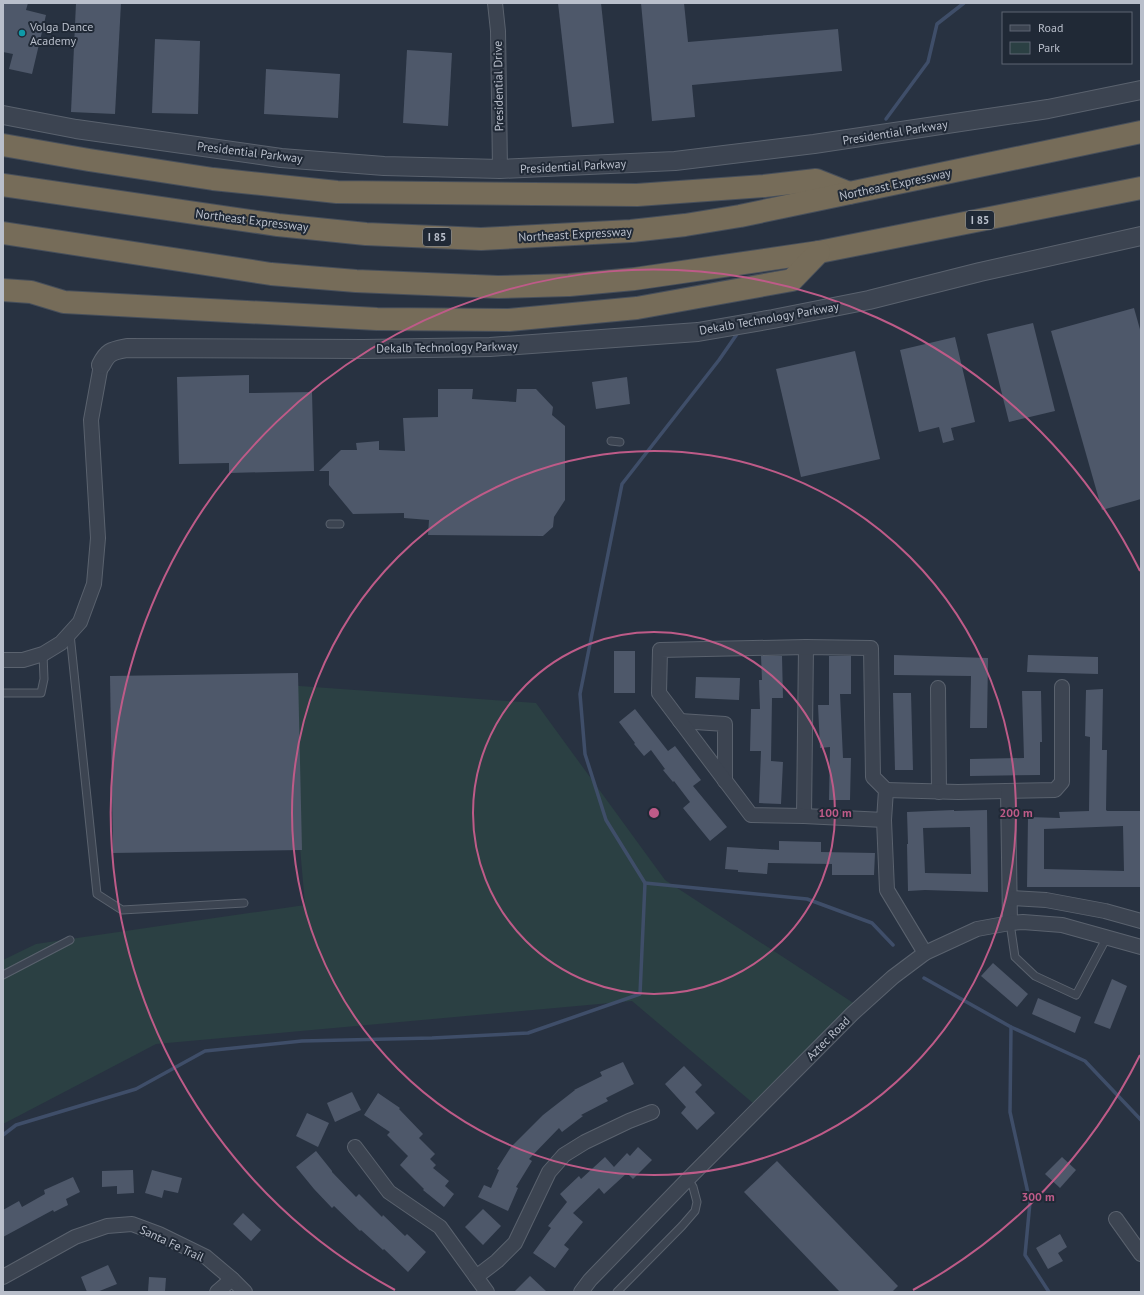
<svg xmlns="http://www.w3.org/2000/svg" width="1144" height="1295" viewBox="0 0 1144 1295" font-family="'PT Sans',sans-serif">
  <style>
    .green { fill: #2b4043 }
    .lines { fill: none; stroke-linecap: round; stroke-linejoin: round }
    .stream { stroke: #3f4e69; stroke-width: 3.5 }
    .building { fill: #4e586a; fill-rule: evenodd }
    .service-casing { stroke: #5a626e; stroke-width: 9 }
    .minor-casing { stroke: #5a626e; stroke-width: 16 }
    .tertiary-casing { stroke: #5a626e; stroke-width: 20 }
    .motorway-casing { stroke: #474f5b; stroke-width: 24 }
    .service { stroke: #3c4451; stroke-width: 7 }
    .minor { stroke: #3c4451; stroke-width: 14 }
    .tertiary { stroke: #3c4451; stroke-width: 18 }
    .motorway { stroke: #766c59; stroke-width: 22 }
    .ring { fill: none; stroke: #be5b88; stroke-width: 2 }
    .culture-dot { fill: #0f9aa8; stroke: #202936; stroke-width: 1.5 }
    .labels { text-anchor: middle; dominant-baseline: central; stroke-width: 4; stroke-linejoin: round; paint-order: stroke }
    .shield { fill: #202936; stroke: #8b929e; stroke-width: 1 }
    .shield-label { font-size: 11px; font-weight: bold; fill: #b9bfcb }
    .poi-label { font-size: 12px; fill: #b9bfcb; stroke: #202936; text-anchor: start }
    .street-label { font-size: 12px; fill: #b9bfcb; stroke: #202936 }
    .centre { fill: #be5b88; stroke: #202936; stroke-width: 2 }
    .ring-label { font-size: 12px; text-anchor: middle; font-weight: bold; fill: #be5b88; stroke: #202936; stroke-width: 4; stroke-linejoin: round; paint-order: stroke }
  </style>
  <rect width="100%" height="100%" fill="#283241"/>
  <path class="green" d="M286 685 536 703 665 880 861 1008 760 1109 632 1001 156 1044 3 1124V960L36 944 305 905Z"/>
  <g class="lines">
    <g class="stream">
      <path d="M886 119 928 62 937 24 964 3"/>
      <path d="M645 883 807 899 872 923 893 945"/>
      <path d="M924 978 1011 1027 1085 1061 1141 1120"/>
      <path d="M1011 1027 1010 1112 1030 1202 1025 1255 1049 1292"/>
      <path d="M3 1135 16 1125 136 1089 205 1051 302 1041 432 1038 528 1033 640 994 645 883 606 820 585 754 580 694 622 484 719 360 737 334"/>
    </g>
  </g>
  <g class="building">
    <path d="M3 3H28L26 10 46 15 32 74 9 69 13 54 3 52Z"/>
    <path d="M76 3H121L115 114 71 112Z"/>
    <path d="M558 3H601L614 123 572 127Z"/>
    <path d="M641 3H684L688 42 838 29 842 71 692 85 695 117 652 121Z"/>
    <path d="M155 39 200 41 198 114 152 113Z"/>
    <path d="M407 50 452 53 448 126 403 123Z"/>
    <path d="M266 69 340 74 338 118 264 114Z"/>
    <path d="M1134 308 1141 333V499L1102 510 1051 331Z"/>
    <path d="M1033 323 1055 411 1009 422 987 334Z"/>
    <path d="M955 337 975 422 951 428 954 440 943 443 939 427 919 432 900 350Z"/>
    <path d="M855 351 880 459 801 477 776 369Z"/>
    <path d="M249 375V393L312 392 314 471 229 473V463L179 464 177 377Z"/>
    <path d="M627 377 630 404 596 409 592 382Z"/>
    <path d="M438 389H473L472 399 516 402 517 389H536L553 407 552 415 565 426V500L554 517 553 527 543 536 428 535 429 520 404 518V513L353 514 329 485V471H319L341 450H357L356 443 379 441V450L405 451 403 418 438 417Z"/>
    <rect x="614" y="651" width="21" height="42"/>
    <path d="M894 655 988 658 987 728H970L971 676 894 675Z"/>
    <path d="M1028 655 1098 657V674L1027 672Z"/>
    <path d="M761 656H782L783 698H772L771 761 783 762 781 804 759 803 761 751H750L751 709H760L759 680H762Z"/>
    <path d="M829 656H851V694H840L843 758H851L850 800H829L830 747 820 748 818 705H829Z"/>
    <path d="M298 673 302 850 113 853 110 676Z"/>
    <path d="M696 677 740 678 739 700 695 698Z"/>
    <path d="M1103 689 1102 750H1107L1106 810 1107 811H1141V887H1027L1028 817 1060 818 1059 812 1089 811 1090 737 1085 736 1086 690ZM1123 826 1124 871 1044 869V829Z"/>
    <path d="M1022 691H1041L1042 742H1040V775L970 776V759L1024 758Z"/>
    <path d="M893 693H911L913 770H895Z"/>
    <path d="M635 709 668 751 675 746 701 780 693 786 727 827 710 841 683 808 690 802 674 781 673 782 663 770 665 769 651 750 644 756 634 744 635 743 619 722Z"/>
    <path d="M954 810V811L987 810 988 892 925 890 908 891 907 844H908L907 812ZM970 827 971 874 925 873 923 828Z"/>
    <path d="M779 841 821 842V852L875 853 874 875H832V864L768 863 767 874 738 872V870L725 869 727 847 779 850Z"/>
    <path d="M993 963 1028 994 1017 1007 981 976Z"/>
    <path d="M1112 979 1127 986 1110 1029 1094 1023Z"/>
    <path d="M1038 998 1081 1017 1075 1033 1032 1014Z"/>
    <path d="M623 1062 634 1084 606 1098 608 1101 581 1115 583 1116 562 1132 559 1128 529 1159 532 1161 516 1187 518 1188 508 1211 478 1197 484 1185 491 1188 499 1170 497 1169 511 1147 543 1115 575 1090H574L602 1076 600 1072Z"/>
    <path d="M684 1066 702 1085 695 1092 715 1113 697 1130 681 1113 686 1107 665 1084Z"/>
    <path d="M352 1092 361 1110 335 1122 327 1103Z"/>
    <path d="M378 1093 400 1108 399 1109 423 1134 419 1138 435 1154 430 1159 436 1165 433 1168 449 1181 445 1186 454 1194 444 1207 423 1190 424 1189 400 1165 408 1156 387 1135 390 1132 364 1115Z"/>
    <path d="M307 1113 329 1123 318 1147 296 1136Z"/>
    <path d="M638 1147 652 1160 633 1179 627 1173 604 1194 599 1188 573 1213 583 1222 564 1245 569 1249 555 1268 533 1253 551 1228 548 1226 567 1202 560 1194 579 1176 581 1179 605 1157 614 1167 627 1153 630 1156Z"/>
    <path d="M316 1151 332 1171V1172L356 1197 359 1194 382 1217 383 1215 405 1236 407 1234 426 1252 408 1272 384 1249 383 1250 361 1230 360 1231 334 1206 332 1208 314 1189 296 1167Z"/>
    <path d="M1062 1157 1076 1170 1060 1188 1045 1174Z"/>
    <path d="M777 1161 898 1286 892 1292H840L744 1192Z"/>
    <path d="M133 1170 134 1193 117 1194V1186L102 1187V1171Z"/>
    <path d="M152 1170 182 1178 178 1193 164 1190 162 1198 145 1193Z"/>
    <path d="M73 1177 80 1192 66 1199 68 1205 54 1212 53 1210 3 1237V1210L19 1201 22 1207 45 1194 44 1190Z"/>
    <path d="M483 1209 501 1226 483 1245 465 1227Z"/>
    <path d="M243 1213 261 1230 251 1241 233 1224Z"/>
    <path d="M1060 1234 1067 1247 1058 1253 1063 1261 1048 1269 1036 1248Z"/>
    <path d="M108 1265 117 1284 97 1292H87L81 1277Z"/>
    <path d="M530 1276 547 1292H514Z"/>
    <path d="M149 1277 166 1278 165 1292H148Z"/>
  </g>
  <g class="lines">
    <defs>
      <g id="service">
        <path d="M611 441 620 442"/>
        <path d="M330 524H340"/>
        <path d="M70 634 97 894 122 910 244 903"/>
        <path d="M3 693H41L44 679 43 654"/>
        <path d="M1010 923 1015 957 1035 976 1076 995 1107 937"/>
        <path d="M3 975 70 940"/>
        <path d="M617 1292 682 1226 695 1211 697 1202 693 1187 688 1179"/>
      </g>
      <g id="minor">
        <path d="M495 3 498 31 500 169"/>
        <path d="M3 660H23L43 654 61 643 80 622 94 584 98 538 91 420 101 365"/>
        <path d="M938 688 939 792"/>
        <path d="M680 721 725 724V781"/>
        <path d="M886 790 958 792 1055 790 1062 782V687"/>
        <path d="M1008 791 1010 923"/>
        <path d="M804 816 806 647"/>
        <path d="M884 820 804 816 751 815 659 693 660 650 806 647 871 648 873 777 886 790 884 820 887 890 925 953"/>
        <path d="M1010 898 1046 900 1105 911 1141 921"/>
        <path d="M355 1147 389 1192 440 1227 487 1292"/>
        <path d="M1116 1219 1141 1254"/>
        <path d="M3 1277 75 1237 107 1226 132 1224 159 1234 206 1257 232 1279 245 1292"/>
        <path d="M476 1277 497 1261 515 1243 549 1172 564 1155 585 1142 629 1121 652 1112"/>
        <path d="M217 1292 232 1279"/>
        <path d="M581 1292 590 1280 688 1179 852 1014 893 977 925 953 977 929 1010 923 1023 922 1062 925 1141 947"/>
      </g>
      <g id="tertiary">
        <path d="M3 115 76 129 281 158 384 166 500 169 675 161 814 144 1048 109 1141 90"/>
        <path d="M101 365C108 351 112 351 127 348L363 349 490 347 698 332 773 319 869 300 980 272 1141 236"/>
      </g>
      <g id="motorway">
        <path d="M3 145 89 160 213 179 337 192 637 195 764 186 816 180 849 193"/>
        <path d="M3 185 278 225 366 234 481 239 631 231 685 225 740 216 792 205 1141 132"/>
        <path d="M3 233 271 274 356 281 498 287 569 285 634 279 819 252 1141 188"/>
        <path d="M3 290 31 292 64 302 377 319 509 320 637 308 792 280 819 252"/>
      </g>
    </defs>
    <use href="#service" class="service-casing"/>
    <use href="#minor" class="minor-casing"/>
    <use href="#tertiary" class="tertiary-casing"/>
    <use href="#motorway" class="motorway-casing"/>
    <use href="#service" class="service"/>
    <use href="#minor" class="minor"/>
    <use href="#tertiary" class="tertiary"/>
    <use href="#motorway" class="motorway"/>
  </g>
  <g class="ring">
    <circle cx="654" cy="813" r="181"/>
    <circle cx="654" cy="813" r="362"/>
    <path d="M1140 1055A543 543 0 0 1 913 1290M395 1290A543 543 0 1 1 1140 571"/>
  </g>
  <circle class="culture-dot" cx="22" cy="33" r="4"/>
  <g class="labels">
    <g class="shield">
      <rect x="966" y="211" width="28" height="18" rx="3"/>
      <rect x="423" y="228" width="28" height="18" rx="3"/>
    </g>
    <g class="shield-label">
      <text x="980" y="220">I 85</text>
      <text x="437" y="237">I 85</text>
    </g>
    <g class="poi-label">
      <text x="30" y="26">Volga Dance<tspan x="30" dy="14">Academy</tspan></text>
    </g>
    <g class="street-label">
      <text transform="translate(498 86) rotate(-91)">Presidential Drive</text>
      <text transform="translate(895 132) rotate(-9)">Presidential Parkway</text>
      <text transform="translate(250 152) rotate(7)">Presidential Parkway</text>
      <text transform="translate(573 166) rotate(-3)">Presidential Parkway</text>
      <text transform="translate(895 184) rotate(-12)">Northeast Expressway</text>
      <text transform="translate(252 220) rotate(7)">Northeast Expressway</text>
      <text transform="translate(575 234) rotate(-3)">Northeast Expressway</text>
      <text transform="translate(769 318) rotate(-10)">Dekalb Technology Parkway</text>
      <text transform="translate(447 347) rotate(-1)">Dekalb Technology Parkway</text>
      <text transform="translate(828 1038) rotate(-45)">Aztec Road</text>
      <text transform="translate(172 1243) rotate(25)">Santa Fe Trail</text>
    </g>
  </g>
  <circle cx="654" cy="813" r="6" class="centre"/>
  <g class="ring-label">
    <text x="835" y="817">100 m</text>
    <text x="1016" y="817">200 m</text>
    <text x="1038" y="1201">300 m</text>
  </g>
  <rect width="1144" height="1295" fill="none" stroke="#b9bfcb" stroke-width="8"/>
  <rect x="1002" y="12" width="130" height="52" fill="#202936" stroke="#5d6572"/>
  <rect x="1010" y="25" width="20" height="6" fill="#3c4451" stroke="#5d6572"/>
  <text x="1038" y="32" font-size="12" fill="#b9bfcb">Road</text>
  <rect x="1010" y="42" width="20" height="12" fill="#2b4043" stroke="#5d6572"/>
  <text x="1038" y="52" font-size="12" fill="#b9bfcb">Park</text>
</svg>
